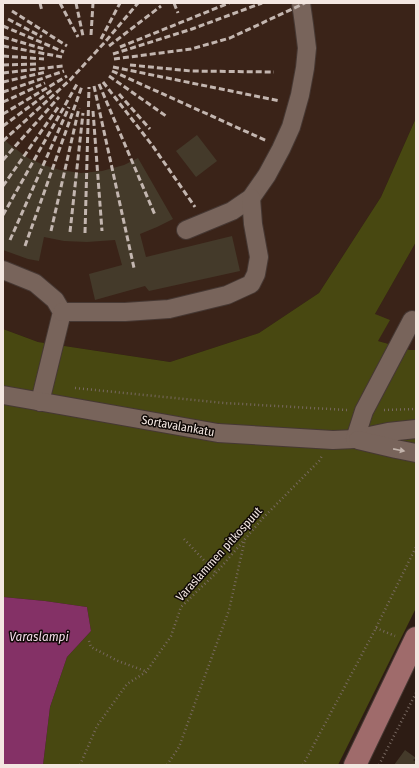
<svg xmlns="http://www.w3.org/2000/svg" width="419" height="768" viewBox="0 0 419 768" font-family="'Fira Sans Condensed',sans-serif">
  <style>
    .built { fill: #3a2318 }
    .green { fill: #484811 }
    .water { fill: #843166 }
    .building { fill: #443a2a }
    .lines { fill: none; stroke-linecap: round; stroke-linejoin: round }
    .minor-casing { stroke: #463833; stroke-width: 20 }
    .major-casing { stroke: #463833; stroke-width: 24 }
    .path { stroke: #786961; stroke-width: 2.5; stroke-dasharray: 1 3; stroke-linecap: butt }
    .minor { stroke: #78645b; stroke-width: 18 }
    .major { stroke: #9f6b6b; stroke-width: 22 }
    .rail { stroke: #c3b6b0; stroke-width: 3; stroke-dasharray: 6 3; stroke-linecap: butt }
    .oneway { fill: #c2b3ab }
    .labels { text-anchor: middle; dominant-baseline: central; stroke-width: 3; stroke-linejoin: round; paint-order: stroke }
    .street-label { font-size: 12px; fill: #f3e7e1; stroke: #100906 }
    .water-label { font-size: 13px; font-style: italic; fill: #f1d9e6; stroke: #100906 }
  </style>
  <rect width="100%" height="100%" fill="#2d1c14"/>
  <g class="built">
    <path d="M3 3H416V118L381 197 319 293 259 333 170 362 38 342 3 329Z"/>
    <path d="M416 242V350H410L378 341 375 314Z"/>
  </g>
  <path class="green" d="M416 118V242L375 314 390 320 378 341 410 350H416V608L338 765H43L50 707 67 657 91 631 87 607 45 601 3 597V329L38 342 170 362 259 333 319 293 381 197Z"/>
  <path class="water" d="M3 597 45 601 87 607 91 631 67 657 50 707 43 765H3Z"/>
  <g class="building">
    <path d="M197 135 217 161 196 177 176 151Z"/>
    <path d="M3 138 9 144 28 158 44 165 60 170 81 173 102 171 124 165 138 158 173 219 157 227 140 234 146 257 232 236 240 271 149 291 145 286 95 300 89 274 122 265 115 240 87 242 64 241 44 237 39 261 28 259 3 250Z"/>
    <path d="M405 750 416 758 413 760 416 762V765H394Z"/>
  </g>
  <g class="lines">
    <defs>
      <g id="minor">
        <path d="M186 230 232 211 251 198 267 175 281 149 291 127 300 95 305 68 307 48 304 24 301 3"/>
        <path d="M3 270 35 283 55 300 62 312 40 402"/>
        <path d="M62 312H125L169 309 227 295 251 284 256 274 259 257 253 224 251 198"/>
        <path d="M3 395 218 433 333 440 355 439 388 432 416 429"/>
        <path d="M355 439 364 411 412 320"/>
        <path d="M358 440 396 449 416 453"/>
      </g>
      <path id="major" d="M355 765 416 638"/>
    </defs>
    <use href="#minor" class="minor-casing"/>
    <use href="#major" class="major-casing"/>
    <g class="path">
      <path d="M75 388 224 403 347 410"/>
      <path d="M384 410 416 409"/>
      <path d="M184 539 216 573"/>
      <path d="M376 628 395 636"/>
      <path d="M89 641 91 647 118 661 145 671"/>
      <path d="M80 765 97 726 127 684 146 672 171 636 181 607 216 573 263 518 319 461 322 456"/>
      <path d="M167 765 179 747 229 610 245 539"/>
      <path d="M303 765 376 628 416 547"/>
      <path d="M379 765 416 693"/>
    </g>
    <use href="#minor" class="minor"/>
    <use href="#major" class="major"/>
    <g class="rail">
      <path d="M40 3 42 11"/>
      <path d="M60 3 78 37"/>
      <path d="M76 3 83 36"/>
      <path d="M174 3 178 13"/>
      <path d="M12 11 67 46"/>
      <path d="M8 19 42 37"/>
      <path d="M3 26 64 52"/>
      <path d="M91 35 93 3"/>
      <path d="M3 37 44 49"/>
      <path d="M101 39 120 3"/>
      <path d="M3 46 62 57"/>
      <path d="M109 46 161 6"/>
      <path d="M120 47 229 3"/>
      <path d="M113 54 192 29 262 3"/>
      <path d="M3 56 44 59"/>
      <path d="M114 59 191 49 230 38 305 3"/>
      <path d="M3 65 36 64"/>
      <path d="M130 65 191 71 274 72"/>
      <path d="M113 67 280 101"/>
      <path d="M112 71 267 141"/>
      <path d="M3 73 63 66"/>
      <path d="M109 76 166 116"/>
      <path d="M3 82 46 72"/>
      <path d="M103 82 152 145 195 207"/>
      <path d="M99 84 155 215"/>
      <path d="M94 86 134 268"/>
      <path d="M3 92 64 71"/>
      <path d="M119 94 150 129"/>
      <path d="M3 102 45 83"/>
      <path d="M93 111 102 231"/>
      <path d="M3 114 67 76"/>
      <path d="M3 126 52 90"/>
      <path d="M3 141 70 80 105 42 138 3"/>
      <path d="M3 160 59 97"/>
      <path d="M3 186 59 106"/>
      <path d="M3 215 77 84"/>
      <path d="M51 231 79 108"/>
      <path d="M70 232 83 113"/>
      <path d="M85 233 89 87"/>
      <path d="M10 240 69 107"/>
      <path d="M25 246 82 86"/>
    </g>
  </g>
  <defs><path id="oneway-solid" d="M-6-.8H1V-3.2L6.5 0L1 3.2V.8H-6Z"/></defs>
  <use class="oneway" href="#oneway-solid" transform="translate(399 450) rotate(11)"/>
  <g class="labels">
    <g class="street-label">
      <text transform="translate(178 426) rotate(10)">Sortavalankatu</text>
      <text transform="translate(219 554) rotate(-48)">Varaslammen pitkospuut</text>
    </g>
    <g class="water-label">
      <text x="39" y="636">Varaslampi</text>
    </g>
  </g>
  <rect width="419" height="768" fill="none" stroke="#f3e7e1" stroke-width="8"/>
</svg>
